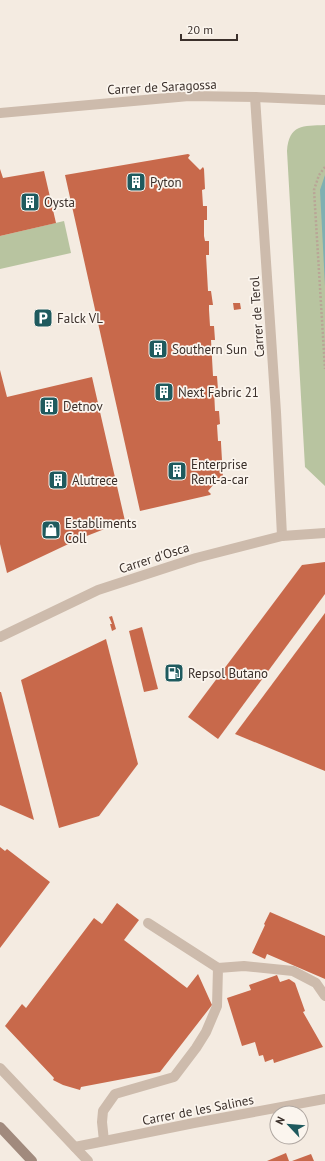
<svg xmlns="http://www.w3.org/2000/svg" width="325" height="1161" viewBox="0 0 325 1161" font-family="'PT Sans',sans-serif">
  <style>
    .green { fill: #b8c4a0 }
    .water { fill: #7fb0b2 }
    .building { fill: #c8694b }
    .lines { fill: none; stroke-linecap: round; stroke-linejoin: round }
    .path { stroke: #b9a596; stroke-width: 2.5; stroke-dasharray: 2 2; stroke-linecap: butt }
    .lane { stroke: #cdbbac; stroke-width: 10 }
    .street { stroke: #cdbbac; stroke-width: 10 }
    .secondary { stroke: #a18a7d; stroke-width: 10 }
    .labels { text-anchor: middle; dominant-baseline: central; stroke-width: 3.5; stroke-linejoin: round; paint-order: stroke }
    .street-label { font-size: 13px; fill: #3b302b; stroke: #fbf5ee }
    .poi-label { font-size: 13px; fill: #3b302b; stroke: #fbf5ee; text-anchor: start }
  </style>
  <rect width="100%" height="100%" fill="#f4ebe1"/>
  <g class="green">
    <path d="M325 125V486L305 467 287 151C289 124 303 126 325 125Z"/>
    <path d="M64 221 71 253 0 269V236Z"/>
  </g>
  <path class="water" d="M325 175V286L320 190Z"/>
  <g class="building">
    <path d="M188 154 190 155 188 158 200 170 203 167 204 169 205 189 202 190 203 206H207V220H204V236L205 241H209V255H206L208 291H211L213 305H209V310L210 326H214L215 340H211L213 376H217L218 390H214L215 411H219L220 424 217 425 218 441H221V443L223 478 222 480 219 478 208 491 211 494 210 495 140 511 65 175Z"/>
    <path d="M0 169 3 178 44 171 56 223 0 236Z"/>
    <path d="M233 303H240L241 309 234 310Z"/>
    <path d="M0 370 7 397 92 377 125 521 79 539 7 573 0 544Z"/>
    <path d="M325 562V594L218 739 188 717 302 565Z"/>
    <path d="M325 613V771L235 734Z"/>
    <path d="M112 616 116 629 112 631 110 624H112L109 617Z"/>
    <path d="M142 627 158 689 144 692 129 631Z"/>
    <path d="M106 639 138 764 99 816 59 828 21 680Z"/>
    <path d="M0 692H1L34 820 0 805Z"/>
    <path d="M0 847 5 851 7 849 50 882 0 948Z"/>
    <path d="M117 903 139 920 124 940 187 988 198 974 212 1005 160 1072 81 1087 80 1090 63 1085 53 1080 54 1078 5 1026 22 1004 26 1008 94 918 102 924Z"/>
    <path d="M270 912 325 936V979L267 954 265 959 252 953 265 925 264 924Z"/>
    <path d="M277 975 280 982 289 979 295 983 305 1011 303 1012 323 1047 274 1063 273 1059 265 1062 263 1055 259 1056 255 1042 242 1046 227 998 251 990 249 985Z"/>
    <path d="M286 1153 289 1161H267Z"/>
    <path d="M311 1154 314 1161H292Z"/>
  </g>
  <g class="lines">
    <path class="path" d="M325 167 319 175 314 190 325 369"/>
    <g class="lane">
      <path d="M148 923 218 968"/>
      <path d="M104 1141 102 1122 103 1111 115 1094 174 1077 196 1048 206 1032 217 1006 218 968 244 966 293 971 316 983 325 996"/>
    </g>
    <g class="street">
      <path d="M255 97 276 412 282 536"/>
      <path d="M0 113 189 96 255 97 325 100"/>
      <path d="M0 637 98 590 196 558 282 536 325 533"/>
      <path d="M0 1068 88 1161"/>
      <path d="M75 1147 194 1123 325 1099"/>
    </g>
    <path class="secondary" d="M0 1127 32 1161"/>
  </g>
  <defs>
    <symbol id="building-square" viewBox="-11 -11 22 22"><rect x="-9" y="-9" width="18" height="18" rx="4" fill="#1f5a5e" stroke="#fbf5ee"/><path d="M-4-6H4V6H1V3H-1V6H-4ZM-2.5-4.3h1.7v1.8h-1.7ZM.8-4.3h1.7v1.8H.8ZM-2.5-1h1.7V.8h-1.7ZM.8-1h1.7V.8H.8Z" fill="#fff"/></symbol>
    <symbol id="parking-square" viewBox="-11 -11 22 22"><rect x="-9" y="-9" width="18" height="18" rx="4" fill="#1f5a5e" stroke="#fbf5ee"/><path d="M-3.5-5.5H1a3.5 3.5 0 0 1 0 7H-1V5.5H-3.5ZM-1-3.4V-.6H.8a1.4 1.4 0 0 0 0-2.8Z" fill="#fff"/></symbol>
    <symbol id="shop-square" viewBox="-11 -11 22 22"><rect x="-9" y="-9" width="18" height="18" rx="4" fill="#1f5a5e" stroke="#fbf5ee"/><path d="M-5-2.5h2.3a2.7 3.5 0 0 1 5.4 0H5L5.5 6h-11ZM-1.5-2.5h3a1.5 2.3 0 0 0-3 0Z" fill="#fff"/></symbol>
    <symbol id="fuel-square" viewBox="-11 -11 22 22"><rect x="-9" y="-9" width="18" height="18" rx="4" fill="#1f5a5e" stroke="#fbf5ee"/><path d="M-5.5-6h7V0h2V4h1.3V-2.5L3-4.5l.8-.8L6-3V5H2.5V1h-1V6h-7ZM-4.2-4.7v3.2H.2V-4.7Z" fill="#fff"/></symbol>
  </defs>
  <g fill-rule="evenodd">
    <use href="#building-square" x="125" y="171" width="22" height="22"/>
    <use href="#building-square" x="19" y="191" width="22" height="22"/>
    <use href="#parking-square" x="32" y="307" width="22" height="22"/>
    <use href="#building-square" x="147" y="338" width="22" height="22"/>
    <use href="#building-square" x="153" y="381" width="22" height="22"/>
    <use href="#building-square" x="38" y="395" width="22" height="22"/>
    <use href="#building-square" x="166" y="460" width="22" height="22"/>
    <use href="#building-square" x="47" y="469" width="22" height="22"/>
    <use href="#shop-square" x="40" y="519" width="22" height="22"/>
    <use href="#fuel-square" x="163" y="662" width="22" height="22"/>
  </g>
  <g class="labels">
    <g class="street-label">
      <text transform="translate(162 87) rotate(-3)">Carrer de Saragossa</text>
      <text transform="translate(257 317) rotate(-94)">Carrer de Terol</text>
      <text transform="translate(154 558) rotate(-18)">Carrer d'Osca</text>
      <text transform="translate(198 1110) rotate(-11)">Carrer de les Salines</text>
    </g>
    <g class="poi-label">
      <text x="150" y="182">Pyton</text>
      <text x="44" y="202">Oysta</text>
      <text x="57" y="318">Falck VL</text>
      <text x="172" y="349">Southern Sun</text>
      <text x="178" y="392">Next Fabric 21</text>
      <text x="63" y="406">Detnov</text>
      <text x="191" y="464">Enterprise<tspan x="191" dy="15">Rent-a-car</tspan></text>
      <text x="72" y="480">Alutrece</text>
      <text x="65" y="523">Establiments<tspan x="65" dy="15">Coll</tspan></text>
      <text x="188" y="673">Repsol Butano</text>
    </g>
  </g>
  <g transform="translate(289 1125) rotate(296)"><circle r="19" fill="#fbf5ee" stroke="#aea6a0"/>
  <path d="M0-3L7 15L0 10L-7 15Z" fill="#1f5a5e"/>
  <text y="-6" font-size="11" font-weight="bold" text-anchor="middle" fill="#3b302b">N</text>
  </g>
  <path d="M181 34v6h56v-6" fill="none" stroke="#3b302b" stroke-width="2"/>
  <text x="187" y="34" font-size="12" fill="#3b302b" stroke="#fbf5ee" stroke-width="3" paint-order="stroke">20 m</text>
</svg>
